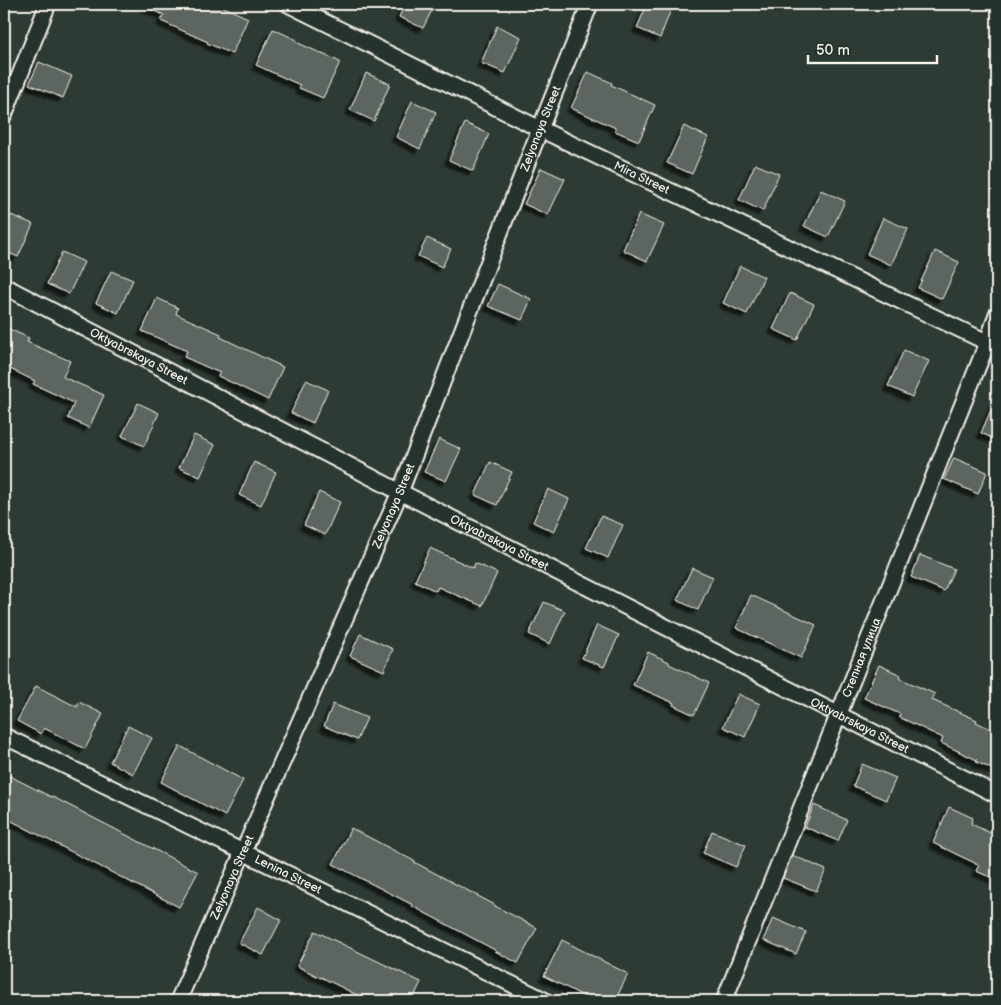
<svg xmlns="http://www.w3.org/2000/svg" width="1001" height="1005" viewBox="0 0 1001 1005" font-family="'Balsamiq Sans',sans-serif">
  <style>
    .building { fill: #5c655e; stroke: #f4f1e8; filter: url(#shadow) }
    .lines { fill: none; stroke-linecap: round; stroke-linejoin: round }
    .street-casing { stroke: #f4f1e8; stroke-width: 19 }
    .street { stroke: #26332d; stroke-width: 15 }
    .labels { text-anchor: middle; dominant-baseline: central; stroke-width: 4; stroke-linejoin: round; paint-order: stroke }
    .street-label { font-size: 12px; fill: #f4f1e8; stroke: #26332d }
  </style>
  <defs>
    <filter id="shadow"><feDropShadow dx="-4.5" dy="4.5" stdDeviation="1" flood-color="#0009"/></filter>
  </defs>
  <rect width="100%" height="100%" fill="#2e3b34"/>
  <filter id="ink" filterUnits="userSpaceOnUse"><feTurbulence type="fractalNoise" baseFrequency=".02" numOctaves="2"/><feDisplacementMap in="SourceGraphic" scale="10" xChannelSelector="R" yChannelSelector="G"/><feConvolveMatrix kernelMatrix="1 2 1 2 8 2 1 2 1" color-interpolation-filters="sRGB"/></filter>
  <g filter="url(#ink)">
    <g class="building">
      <path d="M139 4H217L248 18 232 54 207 43 208 42 161 21 164 15Z"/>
      <path d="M405 4H435L423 28 399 17Z"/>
      <path d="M647 4H673L660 38 637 28Z"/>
      <path d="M497 26 521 37 505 73 481 63Z"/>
      <path d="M273 29 297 40 296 42 340 62 323 98 299 88 300 85 256 65Z"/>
      <path d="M39 62 72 76 63 98 29 84Z"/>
      <path d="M588 72 612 83 611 85 655 105 639 141 615 131 616 128 571 108Z"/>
      <path d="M366 73 390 84 374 121 350 110Z"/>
      <path d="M412 101 436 112 420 149 396 137Z"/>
      <path d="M465 123 489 134 473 171 449 160Z"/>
      <path d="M684 126 708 137 692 174 667 163Z"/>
      <path d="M755 164 779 174 763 211 739 200Z"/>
      <path d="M541 168 565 179 548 215 524 204Z"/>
      <path d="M821 190 845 201 828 237 804 226Z"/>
      <path d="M639 214 664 225 647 261 623 250Z"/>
      <path d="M11 215 33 224 18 257 4 251V231Z"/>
      <path d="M883 218 908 229 891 265 867 254Z"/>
      <path d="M427 238 451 249 442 267 418 256Z"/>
      <path d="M935 251 959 262 942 299 918 288Z"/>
      <path d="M62 252 84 262 69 294 47 284Z"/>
      <path d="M740 266 764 277 747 314 723 303Z"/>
      <path d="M111 271 133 280 118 313 96 303Z"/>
      <path d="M498 284 531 299 522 320 488 306Z"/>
      <path d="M790 293 814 304 797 340 773 329Z"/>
      <path d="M157 298 178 308 176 314 221 334 220 337 283 367 268 400 218 376 220 373 184 357 187 351 142 331Z"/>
      <path d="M7 328 29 338 27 342 70 361 63 377 104 395 89 428 68 418 74 403 33 384 35 381 4 366V335Z"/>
      <path d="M904 350 929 361 912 397 888 386Z"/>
      <path d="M306 380 328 390 313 423 291 413Z"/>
      <path d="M997 396V440L981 433Z"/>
      <path d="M138 403 159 413 144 446 122 436Z"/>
      <path d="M194 435 215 445 200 477 179 468Z"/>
      <path d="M439 439 461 449 446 481 424 472Z"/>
      <path d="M954 458 987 472 978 494 944 479Z"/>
      <path d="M254 462 276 472 261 505 239 495Z"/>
      <path d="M490 462 512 472 497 505 475 495Z"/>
      <path d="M548 489 569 499 554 532 533 522Z"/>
      <path d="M319 492 340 502 325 535 304 525Z"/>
      <path d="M601 516 623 525 608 558 586 548Z"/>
      <path d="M430 548 473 568 475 563 497 573 482 606 438 587 436 591 415 581Z"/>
      <path d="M920 555 954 569 944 591 911 577Z"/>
      <path d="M692 568 713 577 698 610 677 600Z"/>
      <path d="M751 595 816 625 801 658 736 628Z"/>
      <path d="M544 602 565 611 550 644 529 634Z"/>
      <path d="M597 625 619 635 604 667 582 658Z"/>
      <path d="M360 634 393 649 384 671 350 656Z"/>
      <path d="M648 652 669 662V664L709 683 694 715 673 705 674 703 633 685Z"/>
      <path d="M879 665 901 675 899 678 935 694 932 700 977 720 976 722 997 732V771L976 762 977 760 941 743 943 738 899 717 900 714 864 698Z"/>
      <path d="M36 686 77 707 79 702 103 714 85 749 44 728 41 734 17 721Z"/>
      <path d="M738 694 760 704 745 737 723 727Z"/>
      <path d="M333 704 367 718 357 740 324 726Z"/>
      <path d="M128 726 152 738 133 774 110 762Z"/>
      <path d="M180 746 243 780 225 816 161 782Z"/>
      <path d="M862 764 896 778 886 800 853 786Z"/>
      <path d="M4 773 51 797V796L198 872 179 907 4 817Z"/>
      <path d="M814 805 847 820 838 841 805 827Z"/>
      <path d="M949 807 973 818 971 824 997 836V880L976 871 979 865 933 843Z"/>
      <path d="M351 828 414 861V862L495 905V906L537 928 518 963 495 951V950L412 906 413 905 333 864Z"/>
      <path d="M712 831 746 845 736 867 703 853Z"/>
      <path d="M792 855 826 870 816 891 783 878Z"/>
      <path d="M258 907 281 920 263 955 239 943Z"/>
      <path d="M773 918 806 932 796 954 763 940Z"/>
      <path d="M315 931 421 982 412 1001H369L321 977V978L297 966Z"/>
      <path d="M562 940 628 974 615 1001H593L544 976Z"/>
    </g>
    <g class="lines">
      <defs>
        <g id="street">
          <path id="s1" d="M288 4 540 129 997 347"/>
          <path d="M4 115 48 4"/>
          <path id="s2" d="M4 286 400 492 997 795"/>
          <path id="s3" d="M4 736 243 852 546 1001"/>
          <path id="s4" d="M178 1001 400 492 540 129 590 4"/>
          <path id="s5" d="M724 1001 988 341 997 314"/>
        </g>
      </defs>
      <use href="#street" class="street-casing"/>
      <use href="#street" class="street"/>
    </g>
  </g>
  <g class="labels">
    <g class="street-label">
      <text stroke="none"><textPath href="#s4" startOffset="945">Zelyonaya Street</textPath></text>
      <text stroke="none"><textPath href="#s1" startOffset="394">Mira Street</textPath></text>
      <text stroke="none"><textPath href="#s2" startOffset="152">Oktyabrskaya Street</textPath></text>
      <text stroke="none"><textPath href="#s4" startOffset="540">Zelyonaya Street</textPath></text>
      <text stroke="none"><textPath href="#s2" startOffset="558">Oktyabrskaya Street</textPath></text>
      <text stroke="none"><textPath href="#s5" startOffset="370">Степная улица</textPath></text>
      <text stroke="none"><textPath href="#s2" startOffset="962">Oktyabrskaya Street</textPath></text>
      <text stroke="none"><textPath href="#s3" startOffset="316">Lenina Street</textPath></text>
      <text stroke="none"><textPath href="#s4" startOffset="135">Zelyonaya Street</textPath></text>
    </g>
  </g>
  <rect width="1001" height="1005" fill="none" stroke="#26332d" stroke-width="20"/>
  <rect x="10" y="10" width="981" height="985" fill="none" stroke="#f4f1e8" stroke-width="2" filter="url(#ink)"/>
  <path d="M808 55v8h129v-8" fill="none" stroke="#f4f1e8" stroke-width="2.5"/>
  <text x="816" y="55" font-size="15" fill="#f4f1e8" stroke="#26332d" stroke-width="4" paint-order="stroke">50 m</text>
</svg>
